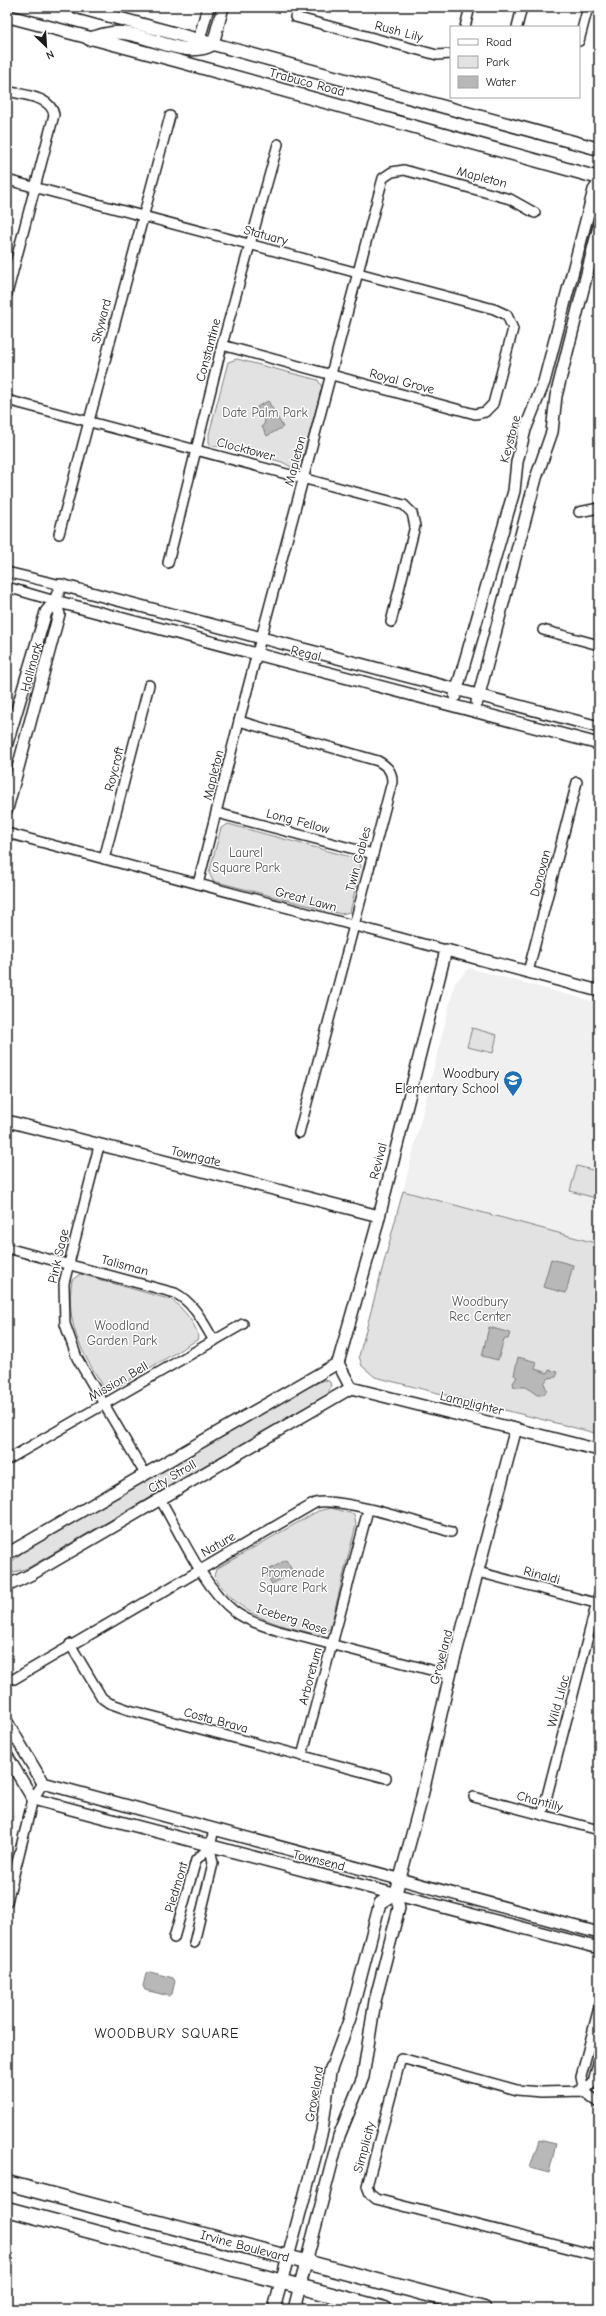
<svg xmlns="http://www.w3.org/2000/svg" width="606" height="2316" viewBox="0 0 606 2316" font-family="'Comic Neue',sans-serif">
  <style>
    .built { fill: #f0f0f0 }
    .green { fill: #e2e2e2; stroke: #7f7f7f }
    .water { fill: #b8b8b8; stroke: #7a7a7a }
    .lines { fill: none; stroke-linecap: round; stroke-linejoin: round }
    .minor-casing { stroke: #1c1c1c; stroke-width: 12 }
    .tertiary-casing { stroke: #1c1c1c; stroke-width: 14 }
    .secondary-casing { stroke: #1c1c1c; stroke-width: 15 }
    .primary-casing { stroke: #1c1c1c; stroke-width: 17 }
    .minor { stroke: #fff; stroke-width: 9 }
    .tertiary { stroke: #fff; stroke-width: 11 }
    .secondary { stroke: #fff; stroke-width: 12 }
    .primary { stroke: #fff; stroke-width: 14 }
    .labels { text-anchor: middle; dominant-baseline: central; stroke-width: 3; stroke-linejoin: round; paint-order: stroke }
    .street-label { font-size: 13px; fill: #1c1c1c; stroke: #fff }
    .park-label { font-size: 13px; fill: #575757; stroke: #fff }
    .poi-label { font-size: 13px; fill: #1c1c1c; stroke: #fff; text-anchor: end }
    .neighbourhood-label { font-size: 14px; letter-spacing: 1px; fill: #1c1c1c; stroke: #fff }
  </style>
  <rect width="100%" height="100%" fill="#fff"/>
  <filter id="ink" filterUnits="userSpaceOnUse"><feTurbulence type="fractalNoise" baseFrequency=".025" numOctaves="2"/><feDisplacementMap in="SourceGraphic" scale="8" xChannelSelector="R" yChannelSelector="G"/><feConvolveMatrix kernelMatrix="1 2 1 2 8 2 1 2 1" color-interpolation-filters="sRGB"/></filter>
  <g filter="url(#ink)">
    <g class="built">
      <path d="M469 968 599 1003V1244L403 1191 455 983Z"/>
      <path d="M7 1791 15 1817 7 1848Z"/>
    </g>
    <g class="green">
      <path d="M237 359 318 380 322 387 302 461 293 468 282 462 225 447 212 446 209 443V434L228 362Z"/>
      <path d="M228 824 358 859 361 866 350 912 341 914 213 881 209 873 221 828Z"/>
      <path d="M472 1028 497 1035 493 1053 467 1047Z"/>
      <path d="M577 1166 596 1171 594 1179 599 1180V1199L570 1191Z"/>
      <path d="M403 1191 599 1244V1434L375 1377 362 1366 359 1356Z"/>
      <path d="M80 1274 172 1300C180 1305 202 1330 197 1340L114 1389 104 1387C81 1352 65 1323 72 1280Z"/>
      <path d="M324 1380 329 1381 331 1385 328 1394 28 1568 11 1573 8 1571 7 1566 25 1550 295 1393Z"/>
      <path d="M330 1508 354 1514 356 1525 330 1629 318 1635C273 1623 241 1618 214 1576L216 1569 318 1511Z"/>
    </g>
    <g class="water">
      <path d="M268 401 283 427 267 436 262 427 265 422 257 407Z"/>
      <path d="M551 1259 573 1265 566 1293 543 1287Z"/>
      <path d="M489 1327 510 1333 508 1339H504L498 1360 482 1356Z"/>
      <path d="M518 1357 537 1362 535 1369 548 1373 549 1370 558 1372 556 1377 549 1378 544 1383 547 1391 542 1395H537L526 1387H514L513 1383 517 1377 514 1375Z"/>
      <path d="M286 1560 293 1572 272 1584 265 1572Z"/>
      <path d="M150 1972 173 1978 175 1981 172 1994 169 1996 145 1990 143 1986 146 1974Z"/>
      <path d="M539 2140 556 2144 549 2173 530 2168Z"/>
    </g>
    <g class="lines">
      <defs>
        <g id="minor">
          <path d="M295 17 437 55 451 54"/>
          <path d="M465 27 470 7"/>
          <path d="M517 27 522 7"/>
          <path d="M579 41 588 7"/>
          <path d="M7 91C23 95 51 96 54 115L7 294"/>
          <path d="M7 180 494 309 507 315 513 329 493 404 485 412 475 414 222 345"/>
          <path d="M7 400 404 505 412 513 415 526 391 622"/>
          <path d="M579 512 599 508"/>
          <path d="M59 534 170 116"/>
          <path d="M168 563 222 345 278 144"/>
          <path d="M7 572 61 585"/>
          <path d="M7 587 55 601"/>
          <path d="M543 630 599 645"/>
          <path d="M239 721 378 761C388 767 392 771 392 782L299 1133"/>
          <path d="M217 813 373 854"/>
          <path d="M7 833 446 950"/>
          <path d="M104 859 149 685"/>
          <path d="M198 884 239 721 383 178 392 172 404 170 510 199 535 213"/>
          <path d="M528 972 577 782"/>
          <path d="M99 1146 64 1283 65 1324 77 1358 145 1474"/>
          <path d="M7 1248 175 1293C194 1303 203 1322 214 1341"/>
          <path d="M7 1460 243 1324"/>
          <path d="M160 1499C180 1533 204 1588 234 1611 247 1621 264 1626 279 1631L450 1675"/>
          <path d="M478 1572 599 1604"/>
          <path d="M70 1644 102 1698 109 1703 129 1710 386 1778"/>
          <path d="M14 1679 315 1503C338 1496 423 1524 451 1532"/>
          <path d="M302 1756 368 1510"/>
          <path d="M474 1797 599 1830"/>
          <path d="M542 1815 599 1594"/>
          <path d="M7 1902 33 1799 43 1783"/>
          <path d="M174 1938 196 1860 210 1847"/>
          <path d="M194 1943 213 1863 210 1847 214 1829"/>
          <path d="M584 2091 581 2077 599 2007"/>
          <path d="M584 2091 593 2083 599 2059"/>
          <path d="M599 2103 584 2091 541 2092 517 2090 401 2058 367 2186 370 2194 376 2199 599 2256"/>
        </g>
        <g id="tertiary">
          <path d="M199 40 208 7"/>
          <path d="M213 44 223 7"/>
          <path d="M55 601 599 744"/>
          <path d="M455 696 514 491 517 462 525 430 544 382 594 190 599 183"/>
          <path d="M477 702 536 478 552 432 556 396 599 226"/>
          <path d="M7 743 46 612 55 601 61 585 599 727"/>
          <path d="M7 809 59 614 55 601"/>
          <path d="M599 991 446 950 376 1229 338 1363 351 1388 599 1450"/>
          <path d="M7 1121 379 1216"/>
          <path d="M7 1554 338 1363"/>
          <path d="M7 1586 32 1574 351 1388"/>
          <path d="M7 1722 43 1783 599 1933"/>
          <path d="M7 1756 33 1799 599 1948"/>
          <path d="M274 2309 322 2131 330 2072 350 2018 380 1903 396 1893"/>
          <path d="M294 2309 339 2136 363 2077 375 2001 399 1908 396 1893 420 1805 450 1675 516 1428"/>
        </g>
        <g id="secondary">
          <path d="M77 7 599 149"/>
          <path d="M7 16 178 61 599 178"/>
          <path d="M89 39C101 35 111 32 123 33 150 35 188 60 213 44"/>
        </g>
        <g id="primary">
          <path d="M7 2183 484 2309"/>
          <path d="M7 2209 385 2309"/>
        </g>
      </defs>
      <use href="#minor" class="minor-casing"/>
      <use href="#tertiary" class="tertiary-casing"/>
      <use href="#secondary" class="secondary-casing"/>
      <use href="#primary" class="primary-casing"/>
      <use href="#minor" class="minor"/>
      <use href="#tertiary" class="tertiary"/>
      <use href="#secondary" class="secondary"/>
      <use href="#primary" class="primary"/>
    </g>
  </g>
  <defs>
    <symbol id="school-pin" viewBox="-11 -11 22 30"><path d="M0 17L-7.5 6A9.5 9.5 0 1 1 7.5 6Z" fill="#1f6fb2" stroke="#fff"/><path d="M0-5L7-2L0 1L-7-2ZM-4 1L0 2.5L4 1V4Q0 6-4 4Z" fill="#fff"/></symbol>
  </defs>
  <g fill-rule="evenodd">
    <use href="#school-pin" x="502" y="1069" width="22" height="30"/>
  </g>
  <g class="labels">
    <g class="street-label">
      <text transform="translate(399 31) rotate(15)">Rush Lily</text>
      <text transform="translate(307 82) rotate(15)">Trabuco Road</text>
      <text transform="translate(482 177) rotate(15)">Mapleton</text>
      <text transform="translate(266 235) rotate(15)">Statuary</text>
      <text transform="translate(101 321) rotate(-75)">Skyward</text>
      <text transform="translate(208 350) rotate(-75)">Constantine</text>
      <text transform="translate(402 381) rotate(15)">Royal Grove</text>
      <text transform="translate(510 439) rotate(-75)">Keystone</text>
      <text transform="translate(246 449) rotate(15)">Clocktower</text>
      <text transform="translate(295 461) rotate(-75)">Mapleton</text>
      <text transform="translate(306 653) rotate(14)">Regal</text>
      <text transform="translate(31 667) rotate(-75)">Hallmark</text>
      <text transform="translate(114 769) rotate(-76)">Roycroft</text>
      <text transform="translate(213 775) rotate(-76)">Mapleton</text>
      <text transform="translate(298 821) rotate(15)">Long Fellow</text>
      <text transform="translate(358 859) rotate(-75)">Twin Gables</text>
      <text transform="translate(540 873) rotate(-75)">Donovan</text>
      <text transform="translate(306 899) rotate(15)">Great Lawn</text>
      <text transform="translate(196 1156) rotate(14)">Towngate</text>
      <text transform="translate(378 1161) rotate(-76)">Revival</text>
      <text transform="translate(58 1256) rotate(-77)">Pink Sage</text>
      <text transform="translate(125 1265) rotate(15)">Talisman</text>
      <text transform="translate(118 1381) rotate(-30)">Mission Bell</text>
      <text transform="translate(472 1403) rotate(14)">Lamplighter</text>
      <text transform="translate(172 1476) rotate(-30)">City Stroll</text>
      <text transform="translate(218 1544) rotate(-30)">Nature</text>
      <text transform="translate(542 1575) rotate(15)">Rinaldi</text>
      <text transform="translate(292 1619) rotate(18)">Iceberg Rose</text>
      <text transform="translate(441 1657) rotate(-75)">Groveland</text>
      <text transform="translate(310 1676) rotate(-75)">Arboretum</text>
      <text transform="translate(558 1701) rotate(-75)">Wild Lilac</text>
      <text transform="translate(216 1720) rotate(15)">Costa Brava</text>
      <text transform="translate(540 1801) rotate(15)">Chantilly</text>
      <text transform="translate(319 1860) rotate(14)">Townsend</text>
      <text transform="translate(176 1887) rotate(-73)">Piedmont</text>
      <text transform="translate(314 2094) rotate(-80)">Groveland</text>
      <text transform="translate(364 2147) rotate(-75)">Simplicity</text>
      <text transform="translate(245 2246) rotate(15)">Irvine Boulevard</text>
    </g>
    <g class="park-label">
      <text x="265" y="412">Date Palm Park</text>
      <text x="246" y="852">Laurel<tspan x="246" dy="15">Square Park</tspan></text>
      <text x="480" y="1301">Woodbury<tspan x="480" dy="15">Rec Center</tspan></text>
      <text x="122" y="1325">Woodland<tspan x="122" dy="15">Garden Park</tspan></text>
      <text x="293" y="1572">Promenade<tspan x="293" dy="15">Square Park</tspan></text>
    </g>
    <g class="poi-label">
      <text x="499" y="1073">Woodbury<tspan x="499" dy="15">Elementary School</tspan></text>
    </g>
    <g class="neighbourhood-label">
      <text x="167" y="2033">WOODBURY SQUARE</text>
    </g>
  </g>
  <rect width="606" height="2316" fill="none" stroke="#fff" stroke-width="24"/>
  <rect x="12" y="12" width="582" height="2292" fill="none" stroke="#1c1c1c" stroke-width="1.5" filter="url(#ink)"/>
  <rect x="450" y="26" width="130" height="72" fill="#ffffff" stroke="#a4a4a4"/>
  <rect x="458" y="39" width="20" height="6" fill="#ffffff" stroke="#a4a4a4"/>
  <text x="486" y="46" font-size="12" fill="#1c1c1c">Road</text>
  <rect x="458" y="56" width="20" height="12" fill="#e2e2e2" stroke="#a4a4a4"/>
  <text x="486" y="66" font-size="12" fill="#1c1c1c">Park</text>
  <rect x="458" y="76" width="20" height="12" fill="#b8b8b8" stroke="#a4a4a4"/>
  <text x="486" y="86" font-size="12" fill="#1c1c1c">Water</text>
  <g transform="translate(46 46) rotate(155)" stroke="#ffffff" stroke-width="3" paint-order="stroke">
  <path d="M0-3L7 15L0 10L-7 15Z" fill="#1c1c1c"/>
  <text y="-6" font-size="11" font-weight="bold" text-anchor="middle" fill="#1c1c1c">N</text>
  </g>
</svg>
